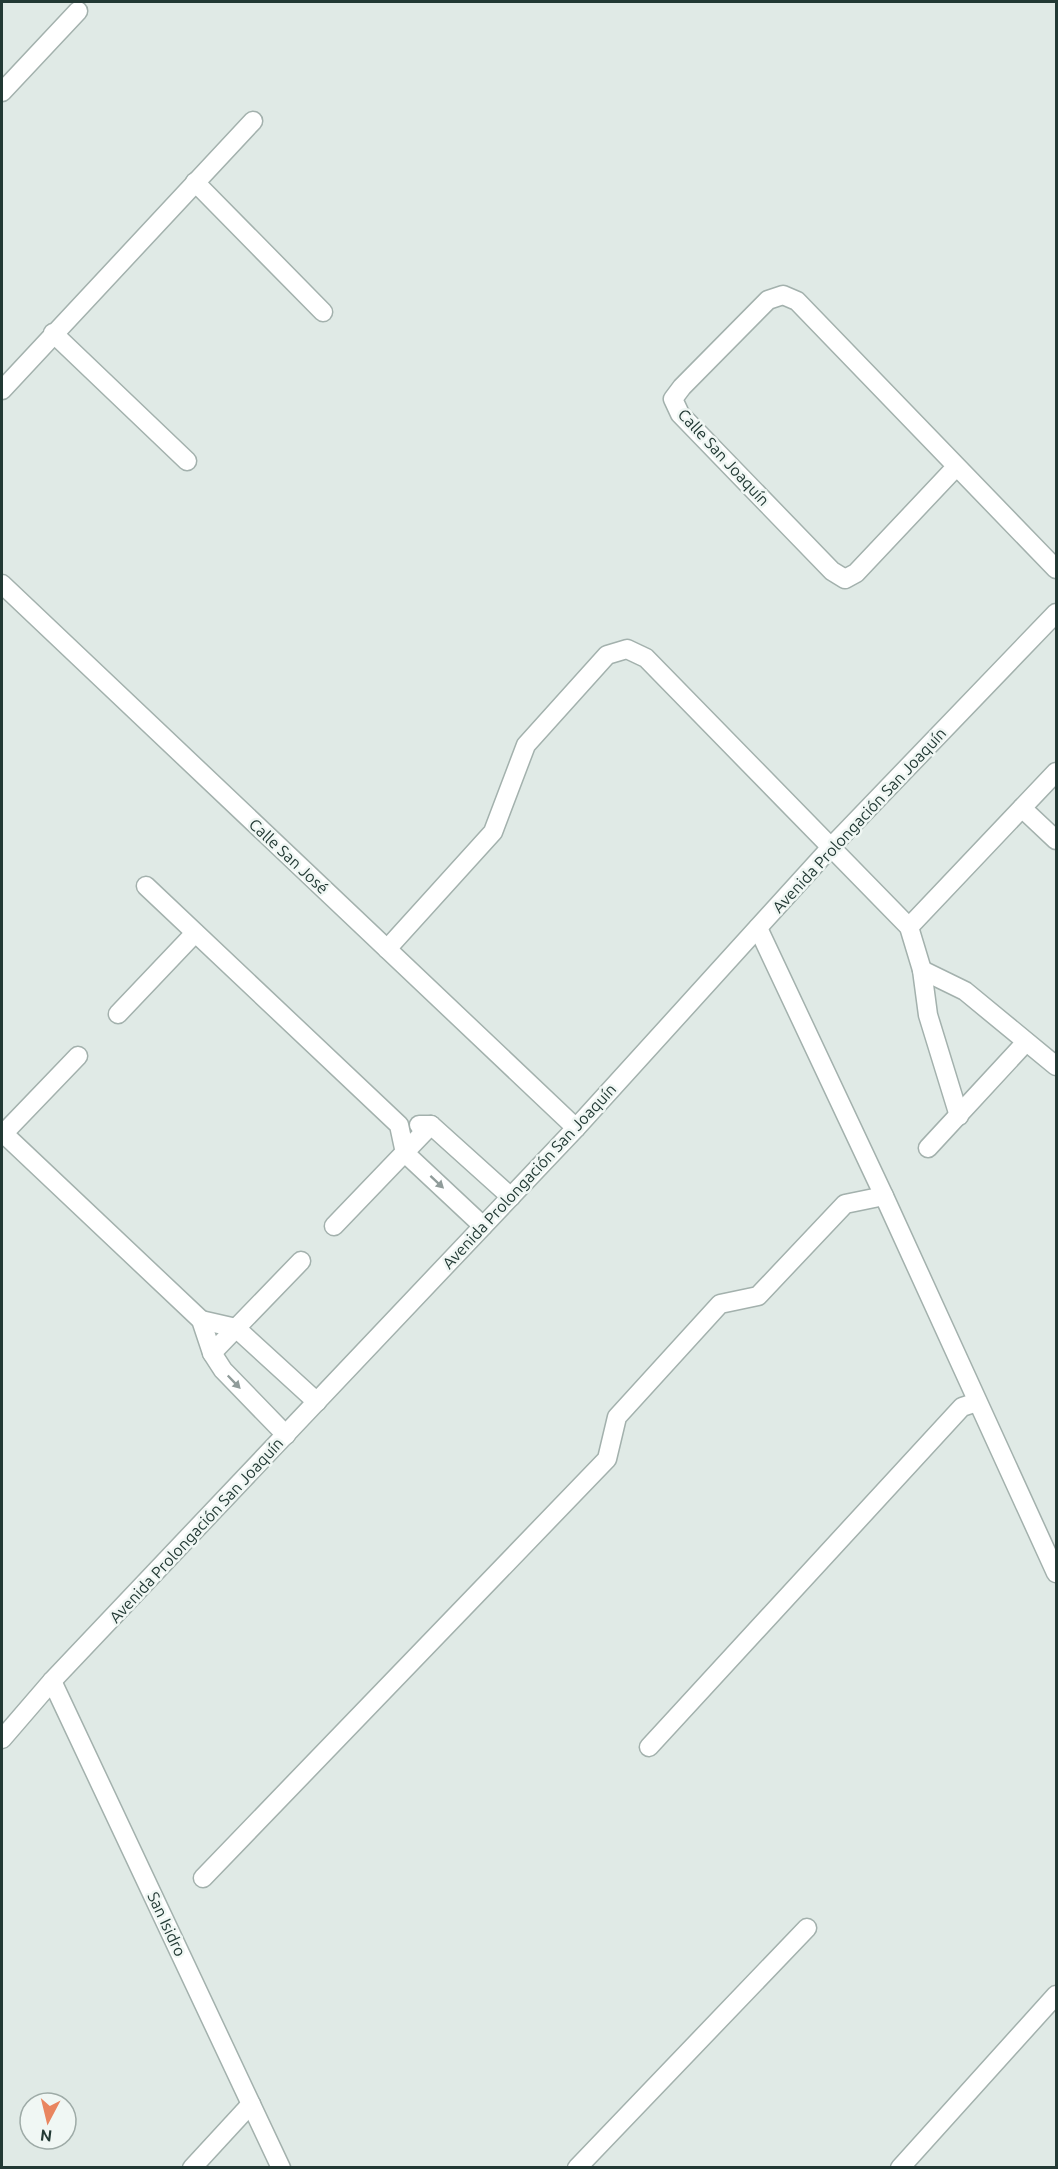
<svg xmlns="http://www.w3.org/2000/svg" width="1058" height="2169" viewBox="0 0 1058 2169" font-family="Ubuntu,sans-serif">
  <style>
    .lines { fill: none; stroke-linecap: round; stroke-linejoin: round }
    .minor-casing { stroke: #a3b1ad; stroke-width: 21 }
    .minor { stroke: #fff; stroke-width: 18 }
    .oneway { fill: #909c9a }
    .labels { text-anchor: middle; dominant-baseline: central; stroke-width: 5; stroke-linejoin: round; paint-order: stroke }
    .street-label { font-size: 16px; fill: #223934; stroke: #f0f7f4 }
  </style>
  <rect width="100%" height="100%" fill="#e0eae6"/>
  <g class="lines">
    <defs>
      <g id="minor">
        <path d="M2 92 78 11"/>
        <path d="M195 182 323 312"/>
        <path d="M53 333 187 461"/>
        <path d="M2 390 253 121"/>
        <path d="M956 467 856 573 845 579 832 571 680 414 673 399 682 387 768 300 783 295 797 301 1056 569"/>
        <path d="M2 584 576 1128"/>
        <path d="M1022 808 1056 840"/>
        <path d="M146 886 399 1125 405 1153 483 1226"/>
        <path d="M909 927 1056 772"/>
        <path d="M758 928 884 1196 1056 1573"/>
        <path d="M387 949 493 832 526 745 607 655 627 649 646 658 909 927 922 970 928 1015 959 1116"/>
        <path d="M922 970 965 991 1056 1066"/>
        <path d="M118 1014 195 933"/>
        <path d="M419 1125H431L511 1197"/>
        <path d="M2 1132 201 1320 212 1353 223 1370 286 1435"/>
        <path d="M3 1134 78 1056"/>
        <path d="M928 1148 1026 1042"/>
        <path d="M334 1226 431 1125"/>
        <path d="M201 1320 236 1328 317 1402"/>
        <path d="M212 1353 301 1261"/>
        <path d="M52 1681 281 2168"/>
        <path d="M2 1739 52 1681 576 1128 832 846 1056 613"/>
        <path d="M649 1747 962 1407 977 1402"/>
        <path d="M203 1878 607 1459 617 1417 720 1304 758 1296 845 1204 884 1196"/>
        <path d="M192 2168 251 2104"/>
        <path d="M577 2168 807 1928"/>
        <path d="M900 2168 1056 1995"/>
      </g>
    </defs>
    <use href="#minor" class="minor-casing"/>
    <use href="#minor" class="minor"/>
  </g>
  <defs><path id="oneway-solid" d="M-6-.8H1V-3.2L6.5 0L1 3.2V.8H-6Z" transform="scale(1.5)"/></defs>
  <g class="oneway">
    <use href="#oneway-solid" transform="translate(437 1182) rotate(43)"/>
    <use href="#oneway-solid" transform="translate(234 1382) rotate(46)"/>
  </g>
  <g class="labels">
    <g class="street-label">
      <text transform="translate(724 457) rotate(47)">Calle San Joaquín</text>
      <text transform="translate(859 820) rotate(-47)">Avenida Prolongación San Joaquín</text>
      <text transform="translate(289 856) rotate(43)">Calle San José</text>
      <text transform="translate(529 1176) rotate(-47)">Avenida Prolongación San Joaquín</text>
      <text transform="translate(196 1530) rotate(-47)">Avenida Prolongación San Joaquín</text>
      <text transform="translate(167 1924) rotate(65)">San Isidro</text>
    </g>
  </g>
  <rect width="1058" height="2169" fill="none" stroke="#223934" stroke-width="6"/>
  <g transform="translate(48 2121) rotate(187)"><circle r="28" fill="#f0f7f4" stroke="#9eaba7" stroke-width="1.5"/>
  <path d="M0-4.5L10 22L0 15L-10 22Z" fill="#e9855f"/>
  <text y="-9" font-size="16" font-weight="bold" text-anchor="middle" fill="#223934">N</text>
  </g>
</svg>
